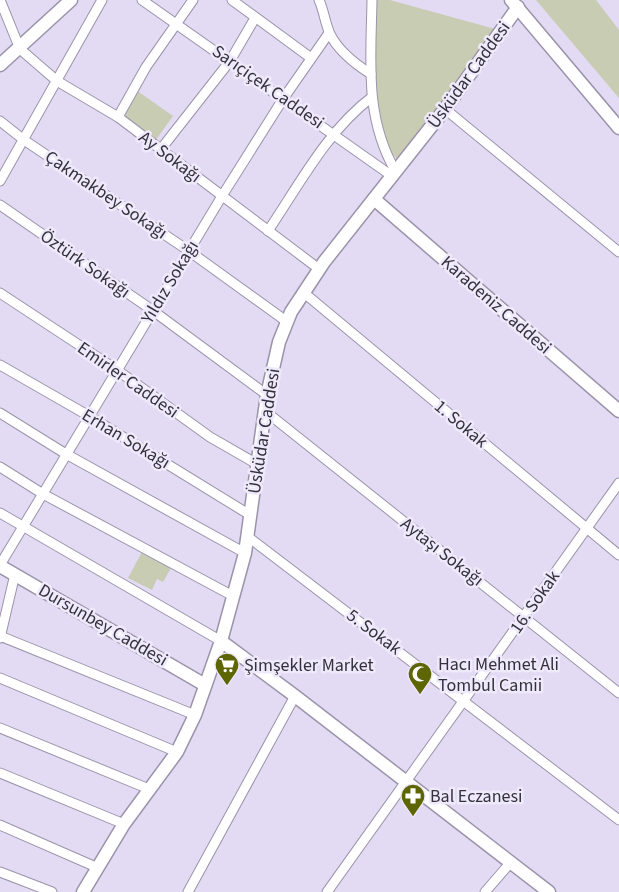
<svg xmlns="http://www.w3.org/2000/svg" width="619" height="892" viewBox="0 0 619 892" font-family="'Source Sans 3',sans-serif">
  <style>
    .green { fill: #c8ccb3 }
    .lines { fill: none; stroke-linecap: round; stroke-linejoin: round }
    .street-casing { stroke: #9b93aa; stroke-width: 11 }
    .secondary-casing { stroke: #9b93aa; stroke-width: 15 }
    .street { stroke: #fff; stroke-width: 9 }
    .secondary { stroke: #fff; stroke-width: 12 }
    .labels { text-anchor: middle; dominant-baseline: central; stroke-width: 5; stroke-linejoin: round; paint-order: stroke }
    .street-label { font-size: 18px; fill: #34313b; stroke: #efe9fc }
    .poi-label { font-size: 18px; fill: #34313b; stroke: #efe9fc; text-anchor: start }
  </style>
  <rect width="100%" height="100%" fill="#e3dbf3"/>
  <g class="green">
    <path d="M371 0H390L495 29 444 103 399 160 392 154 381 137 368 63Z"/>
    <path d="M536 0H596L619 30V98Z"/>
    <path d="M136 90 173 116 155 141 124 119Z"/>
    <path d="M142 552 171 568 163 582 157 579 152 590 128 578Z"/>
  </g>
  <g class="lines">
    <defs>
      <g id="street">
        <path d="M0 0 20 49 57 81 118 117 319 269"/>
        <path d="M142 0 392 176"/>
        <path d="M232 0 311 58"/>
        <path d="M319 0C324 11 325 23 330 34 339 52 355 64 371 74"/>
        <path d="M372 0C371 60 364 118 396 172"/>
        <path d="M445 109 619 252"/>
        <path d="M118 117 146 67 193 0"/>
        <path d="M0 121 24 140 189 251 286 321"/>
        <path d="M161 149 230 61 255 18"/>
        <path d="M0 181 102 0"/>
        <path d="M0 205 152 310 267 395"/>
        <path d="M268 231C299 185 327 131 372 97"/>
        <path d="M303 292 619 555"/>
        <path d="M0 293 117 370 210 437 257 464"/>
        <path d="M0 365 89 416 250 515"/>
        <path d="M265 411 619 693"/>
        <path d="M0 413 66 454 245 553"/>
        <path d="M0 467 43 494 233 596"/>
        <path d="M0 513 221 641"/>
        <path d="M247 536 619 820"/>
        <path d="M0 565 222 196 283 99 329 33"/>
        <path d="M0 636 195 715"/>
        <path d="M0 638 15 574"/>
        <path d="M0 678 177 752"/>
        <path d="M0 728 149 789"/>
        <path d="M0 773 124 824"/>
        <path d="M0 825 96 867"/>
        <path d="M0 872 52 892"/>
        <path d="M188 892 295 696"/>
        <path d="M327 892 619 483"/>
        <path d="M485 892 511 862"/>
      </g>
      <g id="secondary">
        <path d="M511 0 619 128"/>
        <path d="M0 65 71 0"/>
        <path d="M374 199 619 411"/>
        <path d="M0 566 205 685"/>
        <path d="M221 641 295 696 549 892"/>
        <path d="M83 892 124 824 177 752 195 715 221 641 245 553 267 395 279 342 291 312 324 262 445 109 518 7"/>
      </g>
    </defs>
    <use href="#street" class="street-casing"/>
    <use href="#secondary" class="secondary-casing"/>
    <use href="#street" class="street"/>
    <use href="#secondary" class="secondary"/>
  </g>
  <defs>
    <symbol id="supermarket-pin" viewBox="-11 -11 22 30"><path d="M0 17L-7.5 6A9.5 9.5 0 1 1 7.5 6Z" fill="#5e6503" stroke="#efe9fc"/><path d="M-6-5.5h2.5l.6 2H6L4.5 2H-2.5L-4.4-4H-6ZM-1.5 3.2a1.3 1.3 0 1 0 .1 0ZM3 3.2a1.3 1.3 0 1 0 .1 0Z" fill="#fff"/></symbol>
    <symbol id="mosque-pin" viewBox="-11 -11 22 30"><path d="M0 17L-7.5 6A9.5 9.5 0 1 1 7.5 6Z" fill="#5e6503" stroke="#efe9fc"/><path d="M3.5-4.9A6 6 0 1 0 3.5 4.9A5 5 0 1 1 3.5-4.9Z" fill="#fff"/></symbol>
    <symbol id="pharmacy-pin" viewBox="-11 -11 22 30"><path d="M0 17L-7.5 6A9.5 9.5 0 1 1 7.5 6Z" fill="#5e6503" stroke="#efe9fc"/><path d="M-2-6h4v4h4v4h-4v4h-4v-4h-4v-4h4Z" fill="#fff"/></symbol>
  </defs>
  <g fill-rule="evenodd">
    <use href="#supermarket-pin" x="213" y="651" width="28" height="38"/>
    <use href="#mosque-pin" x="406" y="660" width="28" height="38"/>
    <use href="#pharmacy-pin" x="399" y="782" width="28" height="38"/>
  </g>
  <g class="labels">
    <g class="street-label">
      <text transform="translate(469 75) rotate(-54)">Üsküdar Caddesi</text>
      <text transform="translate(268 87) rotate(35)">Sarıçiçek Caddesi</text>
      <text transform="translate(170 157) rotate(37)">Ay Sokağı</text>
      <text transform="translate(106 195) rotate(34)">Çakmakbey Sokağı</text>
      <text transform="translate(85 264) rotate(35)">Öztürk Sokağı</text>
      <text transform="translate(170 282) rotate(-59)">Yıldız Sokağı</text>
      <text transform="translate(496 305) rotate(41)">Karadeniz Caddesi</text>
      <text transform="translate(128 380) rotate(35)">Emirler Caddesi</text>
      <text transform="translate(461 424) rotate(40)">1. Sokak</text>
      <text transform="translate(264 431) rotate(-81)">Üsküdar Caddesi</text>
      <text transform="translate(126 439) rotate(31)">Erhan Sokağı</text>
      <text transform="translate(442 552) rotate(38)">Aytaşı Sokağı</text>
      <text transform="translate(535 602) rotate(-55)">16. Sokak</text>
      <text transform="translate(103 625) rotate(30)">Dursunbey Caddesi</text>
      <text transform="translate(374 632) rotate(37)">5. Sokak</text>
    </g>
    <g class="poi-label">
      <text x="438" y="664">Hacı Mehmet Ali<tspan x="438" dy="21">Tombul Camii</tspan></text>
      <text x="244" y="665">Şimşekler Market</text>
      <text x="430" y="796">Bal Eczanesi</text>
    </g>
  </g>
</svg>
